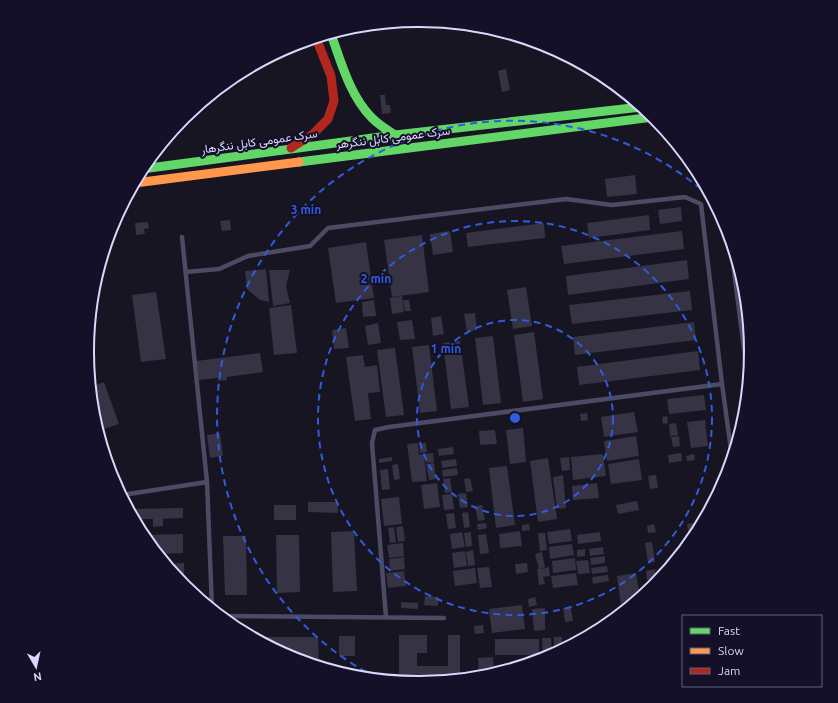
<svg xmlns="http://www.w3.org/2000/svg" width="838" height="703" viewBox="0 0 838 703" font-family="Ubuntu,Vazirmatn,sans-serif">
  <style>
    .building { fill: #353344 }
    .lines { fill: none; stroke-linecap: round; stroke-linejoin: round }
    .lane { stroke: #4b4b63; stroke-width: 4.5 }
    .fast { stroke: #63d668; stroke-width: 9 }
    .slow { stroke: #ff974d; stroke-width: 9 }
    .jam { stroke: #b3261e; stroke-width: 9 }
    .ring { fill: none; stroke: #305cdc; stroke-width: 2; stroke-dasharray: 7 5 }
    .labels { text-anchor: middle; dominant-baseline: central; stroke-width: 4; stroke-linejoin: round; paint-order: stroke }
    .street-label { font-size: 12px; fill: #d9d7fe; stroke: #131027 }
    .rim { fill: none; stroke: #d9d7fe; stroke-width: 2 }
    .centre { fill: #305cdc; stroke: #131027; stroke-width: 2 }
    .ring-label { font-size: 12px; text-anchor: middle; font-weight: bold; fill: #305cdc; stroke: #131027; stroke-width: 4; stroke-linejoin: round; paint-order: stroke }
  </style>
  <rect width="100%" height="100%" fill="#171522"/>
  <g class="building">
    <path d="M506 69 510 90 502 92 498 71Z"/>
    <path d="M380 95H385L386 105H390L391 113 382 114Z"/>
    <path d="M635 175 637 194 607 197 605 179Z"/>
    <path d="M681 207 682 221 660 224 658 210Z"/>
    <path d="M649 215 650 230 589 238 587 223Z"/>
    <path d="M230 220 231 230 222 231 220 221Z"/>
    <path d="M148 222 149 228 144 229 145 234 136 235 135 223Z"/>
    <path d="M544 223 545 238 468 247 466 233Z"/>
    <path d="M450 231 453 252 433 255 430 234Z"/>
    <path d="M682 231 684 249 564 264 561 246Z"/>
    <path d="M422 235 429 292 392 297 384 240Z"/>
    <path d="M366 242 374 298 336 303 328 248Z"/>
    <path d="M687 260 689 279 568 295 566 276Z"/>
    <path d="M266 269 269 302 260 300 247 289 245 271Z"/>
    <path d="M269 270H290L286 286 290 303 273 306Z"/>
    <path d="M526 287 532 326 513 329 507 290Z"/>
    <path d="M690 291 692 310 572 324 569 305Z"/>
    <path d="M156 292 166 359 141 362 132 295Z"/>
    <path d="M402 296 404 312 392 314 390 298Z"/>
    <path d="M374 300 376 316 363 317 362 302Z"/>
    <path d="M403 300H409L411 311H405Z"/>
    <path d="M291 305 297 353 274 355 269 308Z"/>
    <path d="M475 313 477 330 467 332 464 314Z"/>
    <path d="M441 316 444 334 433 336 431 318Z"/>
    <path d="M412 320 415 339 400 340 397 322Z"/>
    <path d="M694 322 696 340 575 355 573 337Z"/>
    <path d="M378 323 381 343 368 345 365 326Z"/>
    <path d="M346 328 349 348 334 349 332 330Z"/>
    <path d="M534 332 543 399 523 402 514 335Z"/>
    <path d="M493 336 501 403 483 405 475 338Z"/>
    <path d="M460 341 469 407 451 409 443 343Z"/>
    <path d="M429 345 437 411 420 413 412 347Z"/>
    <path d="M395 348 404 415 386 417 377 350Z"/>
    <path d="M698 351 700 370 579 385 577 367Z"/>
    <path d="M260 353 263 372 227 377V380L218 381V378L199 380 196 361Z"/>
    <path d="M363 355 365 367 377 365 380 392 368 393 371 419 355 421 346 357Z"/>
    <path d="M104 382 119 424 98 431 94 416 91 387Z"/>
    <path d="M704 395 706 410 669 414 667 399Z"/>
    <path d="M634 412 638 432 604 437 601 417Z"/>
    <path d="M587 413 588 420 581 421 580 414Z"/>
    <path d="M667 416 668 423 663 424 662 417Z"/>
    <path d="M705 420 708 446 691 448 687 422Z"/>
    <path d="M676 423 678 435 670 436 669 424Z"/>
    <path d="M523 428 526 462 510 464 506 430Z"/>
    <path d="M495 430 497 444 480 445 479 431Z"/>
    <path d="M220 433 223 456 210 458 207 435Z"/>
    <path d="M636 436 639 456 607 461 604 441Z"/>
    <path d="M679 436 680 446 673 447 671 437Z"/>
    <path d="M418 443 419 455 424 454 427 481 412 482 407 444Z"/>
    <path d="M426 443 427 452 420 453 419 444Z"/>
    <path d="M453 447 454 454 439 456 438 449Z"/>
    <path d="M433 453 434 462 426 463 425 454Z"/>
    <path d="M681 453 682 461 669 463 668 455Z"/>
    <path d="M603 454 606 476 573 480 571 457Z"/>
    <path d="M694 454 695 460 687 461 686 456Z"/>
    <path d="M392 457V461L379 463V459Z"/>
    <path d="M569 457 570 470 562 471 560 458Z"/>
    <path d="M548 458 557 519 538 522 530 461Z"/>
    <path d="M456 459 457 466 442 468 441 461Z"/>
    <path d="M639 459 642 480 611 484 608 464Z"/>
    <path d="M434 463 436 479 429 480 426 464Z"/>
    <path d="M398 464 400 479 394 480 392 465Z"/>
    <path d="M507 466 515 525 496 528 489 468Z"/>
    <path d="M457 468 458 475 443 477 442 470Z"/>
    <path d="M388 469 390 489 382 490 380 470Z"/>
    <path d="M563 475 566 508 557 509 553 477Z"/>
    <path d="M656 475 658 488 650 489 648 476Z"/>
    <path d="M450 478 452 492 445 493 443 479Z"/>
    <path d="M470 478 473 491 466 492 464 479Z"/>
    <path d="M437 483 440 507 424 509 421 485Z"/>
    <path d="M597 483 599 498 573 500 572 486Z"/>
    <path d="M466 493 468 507 460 508 458 494Z"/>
    <path d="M452 494 454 509 444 510 442 495Z"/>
    <path d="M399 497 402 524 384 526 381 499Z"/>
    <path d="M637 501 639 510 618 514 616 505Z"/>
    <path d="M308 502H338V513L308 512Z"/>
    <rect x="274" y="505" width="22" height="15"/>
    <path d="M482 505 485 520 478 521 475 506Z"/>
    <path d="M183 508V518L163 519V526L153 527V519H135L131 512V509Z"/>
    <path d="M468 512 470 527 464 528 462 513Z"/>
    <path d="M454 513 456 528 448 529 446 514Z"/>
    <path d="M702 522 695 536 690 542 687 524Z"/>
    <path d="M486 523 487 528 478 530 477 524Z"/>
    <path d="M529 524 530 530 522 531V525Z"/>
    <path d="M654 524 656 532 648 533 647 526Z"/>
    <path d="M403 526 405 541 398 542 396 527Z"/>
    <path d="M394 527 396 542 390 543 388 528Z"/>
    <path d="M570 529 572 541 549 544 547 532Z"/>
    <path d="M354 531 357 591 333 592 331 532Z"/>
    <path d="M520 531 522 546 500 548 499 534Z"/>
    <path d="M462 532 465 547 452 549 450 534Z"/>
    <path d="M471 532 472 546 466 547 464 533Z"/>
    <path d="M600 532 601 541 578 544 577 535Z"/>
    <path d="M538 533H545L547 550 540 551Z"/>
    <path d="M183 534V553L158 554 143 535Z"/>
    <path d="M486 534 489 553 480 554 478 535Z"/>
    <path d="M276 535H299L300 592 277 593Z"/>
    <path d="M223 536H246L247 595H225Z"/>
    <path d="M652 542 655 562 648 563 645 543Z"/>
    <path d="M403 543 404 556 389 558 387 545Z"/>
    <path d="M572 544 574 555 550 559 549 547Z"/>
    <path d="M603 547 604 554 590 556 589 549Z"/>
    <path d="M585 549V556L577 557V550Z"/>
    <path d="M473 550 475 565 468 566 466 552Z"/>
    <path d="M465 551 467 566 454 568 452 553Z"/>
    <path d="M542 552 545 567 541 569 549 567 550 576 543 577 545 584 539 585 537 569H539L535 554Z"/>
    <path d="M605 556V563L591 565 590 558Z"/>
    <path d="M404 557 405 569 390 571 389 559Z"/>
    <path d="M575 558 576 570 553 573 552 561Z"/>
    <path d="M588 560 590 573 578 574 576 561Z"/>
    <path d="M184 563V583H182L167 564Z"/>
    <path d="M527 563 528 572 516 574 515 564Z"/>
    <path d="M607 566 608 572 592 574 591 568Z"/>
    <path d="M489 567 492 587 480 588 477 568Z"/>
    <path d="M475 568 477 583 455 586 453 571Z"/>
    <path d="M655 569 656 579 647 580 646 571Z"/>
    <path d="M404 571 406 586 388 588 386 573Z"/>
    <path d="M576 573 578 585 553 588 551 576Z"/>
    <path d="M636 573 640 597 630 605 621 606 617 576Z"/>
    <path d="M608 575 609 581 593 584 592 577Z"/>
    <path d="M425 596 439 597 438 606 424 605Z"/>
    <path d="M535 597 537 605 529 607 528 599Z"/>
    <path d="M401 602 418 603V609L401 608Z"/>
    <path d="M522 605 525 629 492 633 489 609Z"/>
    <path d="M545 608V630L534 631 532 609Z"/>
    <path d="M563 608H571L573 621 565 622Z"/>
    <path d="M483 625 484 633 475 634 474 626Z"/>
    <path d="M399 635H427V653H417V666H448V635H460V679L419 683 399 681Z"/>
    <rect x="339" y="636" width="16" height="20"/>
    <path d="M260 637H318L319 666 292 658 260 641Z"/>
    <path d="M554 637H562V649L554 653Z"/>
    <path d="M542 638H551L552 654 543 655Z"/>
    <rect x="495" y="639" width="44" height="16"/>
    <path d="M493 657 494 674 479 677 478 658Z"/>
    <path d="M320 666H340V672Z"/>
  </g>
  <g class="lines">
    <g class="lane">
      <path d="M182 237 207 482 212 608"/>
      <path d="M734 255 733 263 748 380"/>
      <path d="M186 272 219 269 248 256 310 246 328 228 566 199 612 205 685 197 701 204 722 384"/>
      <path d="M122 495 207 482"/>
      <path d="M221 616 444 618"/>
      <path d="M386 617 372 443 375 430 389 427 722 384 732 457"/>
    </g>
    <g class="fast">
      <path d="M331 34C341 62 350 96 372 118 379 125 387 130 395 135"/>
      <path d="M299 162 653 117"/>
      <path d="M142 169 395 135 641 107"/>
    </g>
    <path class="slow" d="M135 183 299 162"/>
    <path class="jam" d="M291 148 313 134 328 119 334 101 331 76 316 38"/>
  </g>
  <g class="ring">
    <circle cx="515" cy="418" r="98"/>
    <circle cx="515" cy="418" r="197"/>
    <path d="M377 678A295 295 0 1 1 710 197"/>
  </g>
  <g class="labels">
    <g class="street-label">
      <text transform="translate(393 137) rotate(-7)">سرک عمومی کابل ننگرهر</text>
      <text transform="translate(259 141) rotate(-8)">سرک عمومی کابل ننگرهار</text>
    </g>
  </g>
  <path d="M0 0H838V703H0ZM418 27H420A324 324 0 0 1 744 351V352A324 324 0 0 1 420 676H418A324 324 0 0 1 94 352V351A324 324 0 0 1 418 27Z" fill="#131027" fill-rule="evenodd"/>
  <path class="rim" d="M418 27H420A324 324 0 0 1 744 351V352A324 324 0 0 1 420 676H418A324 324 0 0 1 94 352V351A324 324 0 0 1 418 27Z"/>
  <circle cx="515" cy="418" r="6" class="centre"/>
  <g class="ring-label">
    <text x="306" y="214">3 min</text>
    <text x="376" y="283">2 min</text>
    <text x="446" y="353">1 min</text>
  </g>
  <rect x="682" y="615" width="140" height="72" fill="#131027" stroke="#62607d"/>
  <rect x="690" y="628" width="20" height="6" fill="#63d668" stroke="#62607d"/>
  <text x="718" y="635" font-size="12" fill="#d9d7fe">Fast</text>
  <rect x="690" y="648" width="20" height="6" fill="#ff974d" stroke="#62607d"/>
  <text x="718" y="655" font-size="12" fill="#d9d7fe">Slow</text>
  <rect x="690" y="668" width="20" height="6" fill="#b3261e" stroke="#62607d"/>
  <text x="718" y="675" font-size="12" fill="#d9d7fe">Jam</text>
  <g transform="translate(36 667) rotate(171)" stroke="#131027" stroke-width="3" paint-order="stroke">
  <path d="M0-3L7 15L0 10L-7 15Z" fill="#d9d7fe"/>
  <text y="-6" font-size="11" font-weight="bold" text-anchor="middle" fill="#d9d7fe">N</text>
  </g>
</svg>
